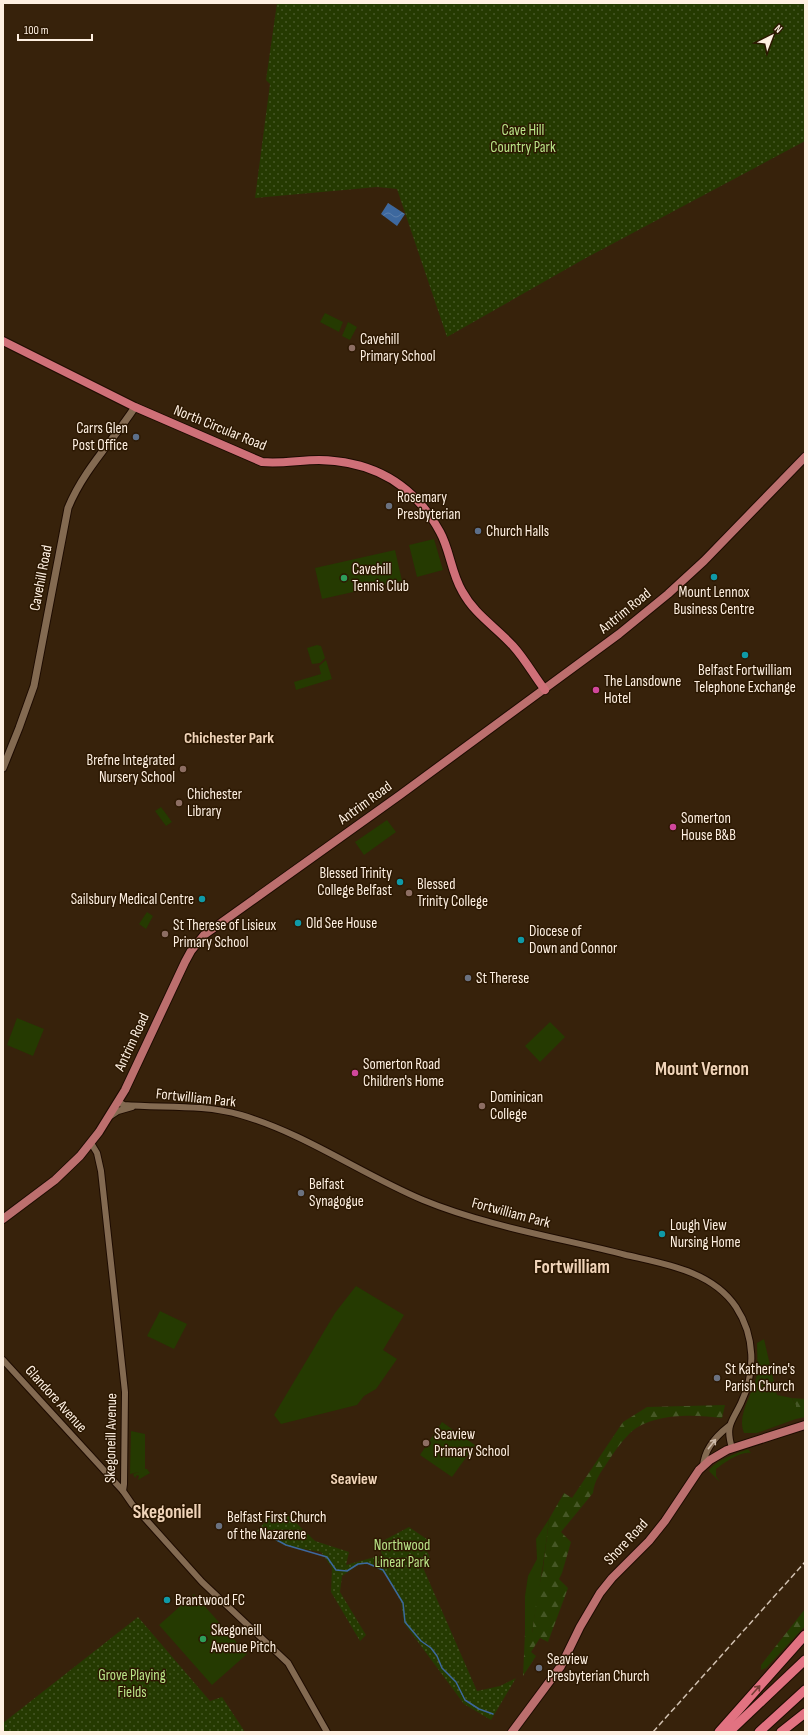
<svg xmlns="http://www.w3.org/2000/svg" width="808" height="1735" viewBox="0 0 808 1735" font-family="'Sofia Sans Condensed',sans-serif">
  <style>
    .green { fill: #253a01 }
    .forest { fill: url(#forest-firs) }
    .park { fill: url(#park-dots) }
    .water { fill: url(#water-waves) }
    .lines { fill: none; stroke-linecap: round; stroke-linejoin: round }
    .stream { stroke: #3d689e; stroke-width: 1.5 }
    .tertiary-casing { stroke: #1d0b00; stroke-width: 8 }
    .secondary-casing { stroke: #1d0b00; stroke-width: 9 }
    .primary-casing { stroke: #1d0b00; stroke-width: 10 }
    .trunk-casing { stroke: #1d0b00; stroke-width: 10 }
    .motorway-casing { stroke: #1d0b00; stroke-width: 11 }
    .tertiary { stroke: #836a51; stroke-width: 6 }
    .secondary { stroke: #836a51; stroke-width: 7 }
    .primary { stroke: #bc6f6e; stroke-width: 8 }
    .trunk { stroke: #cf7078; stroke-width: 8 }
    .motorway { stroke: #e27281; stroke-width: 9 }
    .rail { stroke: #d1c1b1; stroke-width: 1.5; stroke-dasharray: 6 3; stroke-linecap: butt }
    .oneway { stroke: #cdbaa8 }
    .oneway2 { stroke: #753c35 }
    .education-dot { fill: #8d6e63; stroke: #2c1802; stroke-width: 1.5 }
    .service-dot { fill: #5c6f8a; stroke: #2c1802; stroke-width: 1.5 }
    .worship-dot { fill: #6b7280; stroke: #2c1802; stroke-width: 1.5 }
    .culture-dot { fill: #0f9aa8; stroke: #2c1802; stroke-width: 1.5 }
    .leisure-dot { fill: #2e9e5b; stroke: #2c1802; stroke-width: 1.5 }
    .hotel-dot { fill: #d1479c; stroke: #2c1802; stroke-width: 1.5 }
    .labels { text-anchor: middle; dominant-baseline: central; stroke-width: 3; stroke-linejoin: round; paint-order: stroke }
    .park-label { font-size: 15px; fill: #b9e487; stroke: #2c1802 }
    .poi-label { font-size: 15px; fill: #fef0e2; stroke: #2c1802; text-anchor: start }
    .street-label { font-size: 15px; fill: #fef0e2; stroke: #2c1802 }
    .neighbourhood-label { font-size: 16px; font-weight: bold; fill: #f0d4b9; stroke: #2c1802 }
    .district-label { font-size: 19px; font-weight: bold; fill: #f0d4b9; stroke: #2c1802 }
  </style>
  <defs>
    <pattern id="forest-firs" width="22" height="20" patternUnits="userSpaceOnUse"><rect width="22" height="20" fill="#253a01"/><path d="M5 1l3.5 6h-7zM16 11l3.5 6h-7z" fill="#465726"/></pattern>
    <pattern id="park-dots" width="8" height="8" patternUnits="userSpaceOnUse"><rect width="8" height="8" fill="#253a01"/><path d="M2 2h.1M6 6h.1" fill="none" stroke="#465726" stroke-width="1.8" stroke-linecap="round"/></pattern>
    <pattern id="water-waves" width="16" height="10" patternUnits="userSpaceOnUse"><rect width="16" height="10" fill="#3d689e"/><path d="M0 5q4-4 8 0t8 0" fill="none" stroke="#5a7eab"/></pattern>
  </defs>
  <rect width="100%" height="100%" fill="#37220b"/>
  <g class="green">
    <path d="M325 313 343 322 339 332 320 322Z"/>
    <path d="M348 322 357 327 350 340 342 336Z"/>
    <path d="M434 539 443 570 417 577 409 545Z"/>
    <path d="M395 550 402 581 322 599 315 568Z"/>
    <path d="M317 645 321 646 325 658 320 663 312 664 307 648Z"/>
    <path d="M326 660 332 679 296 690 294 682 321 674 319 666Z"/>
    <path d="M161 807 172 822 166 826 155 811Z"/>
    <path d="M387 820 396 832 364 855 355 842Z"/>
    <path d="M147 912 153 916 146 929 139 924Z"/>
    <path d="M17 1018 44 1029 33 1056 7 1045Z"/>
    <path d="M550 1022 565 1037 540 1062 525 1046Z"/>
    <path d="M356 1286 404 1315 383 1350 397 1359 376 1389 364 1396 357 1405 281 1424 274 1415 335 1313Z"/>
    <path d="M160 1311 187 1324 174 1349 147 1336Z"/>
    <path d="M764 1339 777 1395 792 1398 796 1405V1419L757 1433H744C736 1414 754 1393 757 1374 758 1364 757 1353 757 1343Z"/>
    <path d="M442 1422 475 1445 452 1477 420 1455Z"/>
    <path d="M131 1431 145 1434V1469H147L150 1473 138 1480 139 1476 137 1475 135 1478 133 1474 139 1472 130 1474Z"/>
    <path d="M748 1449 751 1453C740 1451 724 1463 716 1469V1476L720 1482 709 1471C716 1459 736 1454 748 1449Z"/>
    <path d="M549 1519C545 1557 538 1595 532 1633H525V1596L528 1576 537 1559 536 1539Z"/>
    <path d="M194 1594 247 1654 212 1685 159 1625Z"/>
  </g>
  <g class="forest">
    <path d="M792 1398 805 1399V1417L796 1419V1405Z"/>
    <path d="M725 1405 722 1418C694 1414 651 1413 630 1433 621 1442 614 1452 607 1463 601 1472 594 1481 593 1493L561 1532 571 1542 562 1573 559 1579 568 1588 548 1642 540 1638 531 1652 536 1656 523 1676 525 1633H532L538 1591 543 1569 549 1519 564 1493 572 1498 623 1422 647 1407Z"/>
    <path d="M805 1609V1626L766 1668 761 1670V1665Z"/>
  </g>
  <g class="park">
    <path d="M277 3H805V141L584 259 447 337 397 189 377 187 255 198 270 84 266 80Z"/>
    <path d="M270 1516 279 1519 289 1516 315 1541 349 1552 346 1565 382 1555 379 1543 409 1527 428 1540 425 1546 430 1558 421 1563 477 1691 500 1686 516 1678 491 1720 464 1704 404 1623 401 1602 386 1575 375 1566 367 1564 358 1565 342 1576 340 1592 366 1635 360 1641 331 1592 332 1568 321 1552 286 1546 257 1531Z"/>
    <path d="M138 1617 210 1701 222 1697 245 1732H3V1723Z"/>
  </g>
  <path class="water" d="M388 203 405 214 397 226 381 214Z"/>
  <g class="lines">
    <path class="stream" d="M262 1532 286 1545 327 1557 336 1570 347 1571 358 1564 367 1563 383 1570 403 1603 405 1622 421 1641 431 1648 437 1656 442 1668 456 1682 465 1700 479 1709 493 1714"/>
    <defs>
      <g id="tertiary">
        <path d="M118 1102 124 1105C163 1108 203 1104 241 1115 306 1134 361 1174 423 1200 486 1226 560 1238 626 1255 665 1264 712 1271 736 1307 755 1336 756 1372 741 1403 732 1422 725 1425 732 1448"/>
        <path d="M109 1117 118 1111 132 1107"/>
        <path d="M91 1143 97 1153 101 1171 125 1392 124 1484 123 1491"/>
        <path d="M3 1360 123 1491 132 1504 202 1582 288 1663 327 1732"/>
        <path d="M703 1467C704 1450 716 1436 729 1426"/>
      </g>
      <path id="secondary" d="M3 768 19 728 34 686 68 508C84 469 113 441 135 407"/>
      <g id="primary">
        <path d="M3 1219 55 1180 80 1156 99 1132 125 1090 185 962 191 951 204 935 400 795 619 634 668 594 704 561 805 457"/>
        <path d="M512 1732 561 1666 580 1627 600 1593 612 1578 649 1541 665 1521 699 1470 710 1460 727 1450 805 1425"/>
      </g>
      <path id="trunk" d="M3 341 135 407 262 462C281 464 300 460 319 460 373 461 414 484 440 532 450 550 451 572 462 591 475 615 495 626 513 646 525 659 534 676 545 690"/>
      <g id="motorway">
        <path d="M719 1732 805 1635"/>
        <path d="M729 1732 805 1660"/>
        <path d="M759 1732 805 1690"/>
        <path d="M781 1732 805 1713"/>
      </g>
    </defs>
    <use href="#tertiary" class="tertiary-casing"/>
    <use href="#secondary" class="secondary-casing"/>
    <use href="#primary" class="primary-casing"/>
    <use href="#trunk" class="trunk-casing"/>
    <use href="#motorway" class="motorway-casing"/>
    <use href="#tertiary" class="tertiary"/>
    <use href="#secondary" class="secondary"/>
    <use href="#primary" class="primary"/>
    <use href="#trunk" class="trunk"/>
    <use href="#motorway" class="motorway"/>
    <path class="rail" d="M653 1732 805 1562"/>
  </g>
  <defs><path id="oneway-shaft" d="M-6 0H5M1.5-3L5.5 0L1.5 3" fill="none" stroke-width="1.6" stroke-linecap="round" stroke-linejoin="round"/></defs>
  <use class="oneway" href="#oneway-shaft" transform="translate(712 1444) rotate(-52)"/>
  <use class="oneway2" href="#oneway-shaft" transform="translate(756 1690) rotate(-48)"/>
  <g class="education-dot">
    <circle cx="352" cy="348" r="4"/>
    <circle cx="183" cy="769" r="4"/>
    <circle cx="179" cy="803" r="4"/>
    <circle cx="409" cy="893" r="4"/>
    <circle cx="165" cy="934" r="4"/>
    <circle cx="482" cy="1106" r="4"/>
    <circle cx="426" cy="1443" r="4"/>
  </g>
  <g class="service-dot">
    <circle cx="136" cy="437" r="4"/>
    <circle cx="478" cy="531" r="4"/>
  </g>
  <g class="worship-dot">
    <circle cx="389" cy="506" r="4"/>
    <circle cx="468" cy="978" r="4"/>
    <circle cx="301" cy="1193" r="4"/>
    <circle cx="717" cy="1378" r="4"/>
    <circle cx="219" cy="1526" r="4"/>
    <circle cx="539" cy="1668" r="4"/>
  </g>
  <g class="culture-dot">
    <circle cx="714" cy="577" r="4"/>
    <circle cx="745" cy="655" r="4"/>
    <circle cx="400" cy="882" r="4"/>
    <circle cx="202" cy="899" r="4"/>
    <circle cx="298" cy="923" r="4"/>
    <circle cx="521" cy="940" r="4"/>
    <circle cx="662" cy="1234" r="4"/>
    <circle cx="167" cy="1600" r="4"/>
  </g>
  <g class="leisure-dot">
    <circle cx="344" cy="578" r="4"/>
    <circle cx="203" cy="1639" r="4"/>
  </g>
  <g class="hotel-dot">
    <circle cx="596" cy="690" r="4"/>
    <circle cx="673" cy="827" r="4"/>
    <circle cx="355" cy="1073" r="4"/>
  </g>
  <g class="labels">
    <g class="park-label">
      <text x="523" y="130">Cave Hill<tspan x="523" dy="17">Country Park</tspan></text>
      <text x="402" y="1545">Northwood<tspan x="402" dy="17">Linear Park</tspan></text>
      <text x="132" y="1675">Grove Playing<tspan x="132" dy="17">Fields</tspan></text>
    </g>
    <g class="poi-label">
      <text x="360" y="339">Cavehill<tspan x="360" dy="17">Primary School</tspan></text>
      <text x="128" y="428" text-anchor="end">Carrs Glen<tspan x="128" dy="17">Post Office</tspan></text>
      <text x="397" y="497">Rosemary<tspan x="397" dy="17">Presbyterian</tspan></text>
      <text x="486" y="531">Church Halls</text>
      <text x="352" y="569">Cavehill<tspan x="352" dy="17">Tennis Club</tspan></text>
      <text x="714" y="592" text-anchor="middle">Mount Lennox<tspan x="714" dy="17">Business Centre</tspan></text>
      <text x="745" y="670" text-anchor="middle">Belfast Fortwilliam<tspan x="745" dy="17">Telephone Exchange</tspan></text>
      <text x="604" y="681">The Lansdowne<tspan x="604" dy="17">Hotel</tspan></text>
      <text x="175" y="760" text-anchor="end">Brefne Integrated<tspan x="175" dy="17">Nursery School</tspan></text>
      <text x="187" y="794">Chichester<tspan x="187" dy="17">Library</tspan></text>
      <text x="681" y="818">Somerton<tspan x="681" dy="17">House B&amp;B</tspan></text>
      <text x="392" y="873" text-anchor="end">Blessed Trinity<tspan x="392" dy="17">College Belfast</tspan></text>
      <text x="417" y="884">Blessed<tspan x="417" dy="17">Trinity College</tspan></text>
      <text x="194" y="899" text-anchor="end">Sailsbury Medical Centre</text>
      <text x="306" y="923">Old See House</text>
      <text x="173" y="925">St Therese of Lisieux<tspan x="173" dy="17">Primary School</tspan></text>
      <text x="529" y="931">Diocese of<tspan x="529" dy="17">Down and Connor</tspan></text>
      <text x="476" y="978">St Therese</text>
      <text x="363" y="1064">Somerton Road<tspan x="363" dy="17">Children's Home</tspan></text>
      <text x="490" y="1097">Dominican<tspan x="490" dy="17">College</tspan></text>
      <text x="309" y="1184">Belfast<tspan x="309" dy="17">Synagogue</tspan></text>
      <text x="670" y="1225">Lough View<tspan x="670" dy="17">Nursing Home</tspan></text>
      <text x="725" y="1369">St Katherine's<tspan x="725" dy="17">Parish Church</tspan></text>
      <text x="434" y="1434">Seaview<tspan x="434" dy="17">Primary School</tspan></text>
      <text x="227" y="1517">Belfast First Church<tspan x="227" dy="17">of the Nazarene</tspan></text>
      <text x="175" y="1600">Brantwood FC</text>
      <text x="211" y="1630">Skegoneill<tspan x="211" dy="17">Avenue Pitch</tspan></text>
      <text x="547" y="1659">Seaview<tspan x="547" dy="17">Presbyterian Church</tspan></text>
    </g>
    <g class="street-label">
      <text transform="translate(220 428) rotate(22)">North Circular Road</text>
      <text transform="translate(41 578) rotate(-79)">Cavehill Road</text>
      <text transform="translate(625 611) rotate(-39)">Antrim Road</text>
      <text transform="translate(365 803) rotate(-36)">Antrim Road</text>
      <text transform="translate(132 1042) rotate(-65)">Antrim Road</text>
      <text transform="translate(196 1098) rotate(6)">Fortwilliam Park</text>
      <text transform="translate(511 1213) rotate(15)">Fortwilliam Park</text>
      <text transform="translate(56 1399) rotate(48)">Glandore Avenue</text>
      <text transform="translate(111 1438) rotate(-89)">Skegoneill Avenue</text>
      <text transform="translate(626 1542) rotate(-47)">Shore Road</text>
    </g>
    <g class="neighbourhood-label">
      <text x="229" y="738">Chichester Park</text>
      <text x="354" y="1479">Seaview</text>
    </g>
    <g class="district-label">
      <text x="702" y="1069">Mount Vernon</text>
      <text x="572" y="1267">Fortwilliam</text>
      <text x="167" y="1512">Skegoniell</text>
    </g>
  </g>
  <rect width="808" height="1735" fill="none" stroke="#fef0e2" stroke-width="8"/>
  <g transform="translate(772 36) rotate(42)" stroke="#2c1802" stroke-width="3" paint-order="stroke">
  <path d="M0-3L7 15L0 10L-7 15Z" fill="#fef0e2"/>
  <text y="-6" font-size="11" font-weight="bold" text-anchor="middle" fill="#fef0e2">N</text>
  </g>
  <path d="M18 34v6h74v-6" fill="none" stroke="#fef0e2" stroke-width="2"/>
  <text x="24" y="34" font-size="12" fill="#fef0e2" stroke="#2c1802" stroke-width="3" paint-order="stroke">100 m</text>
</svg>
